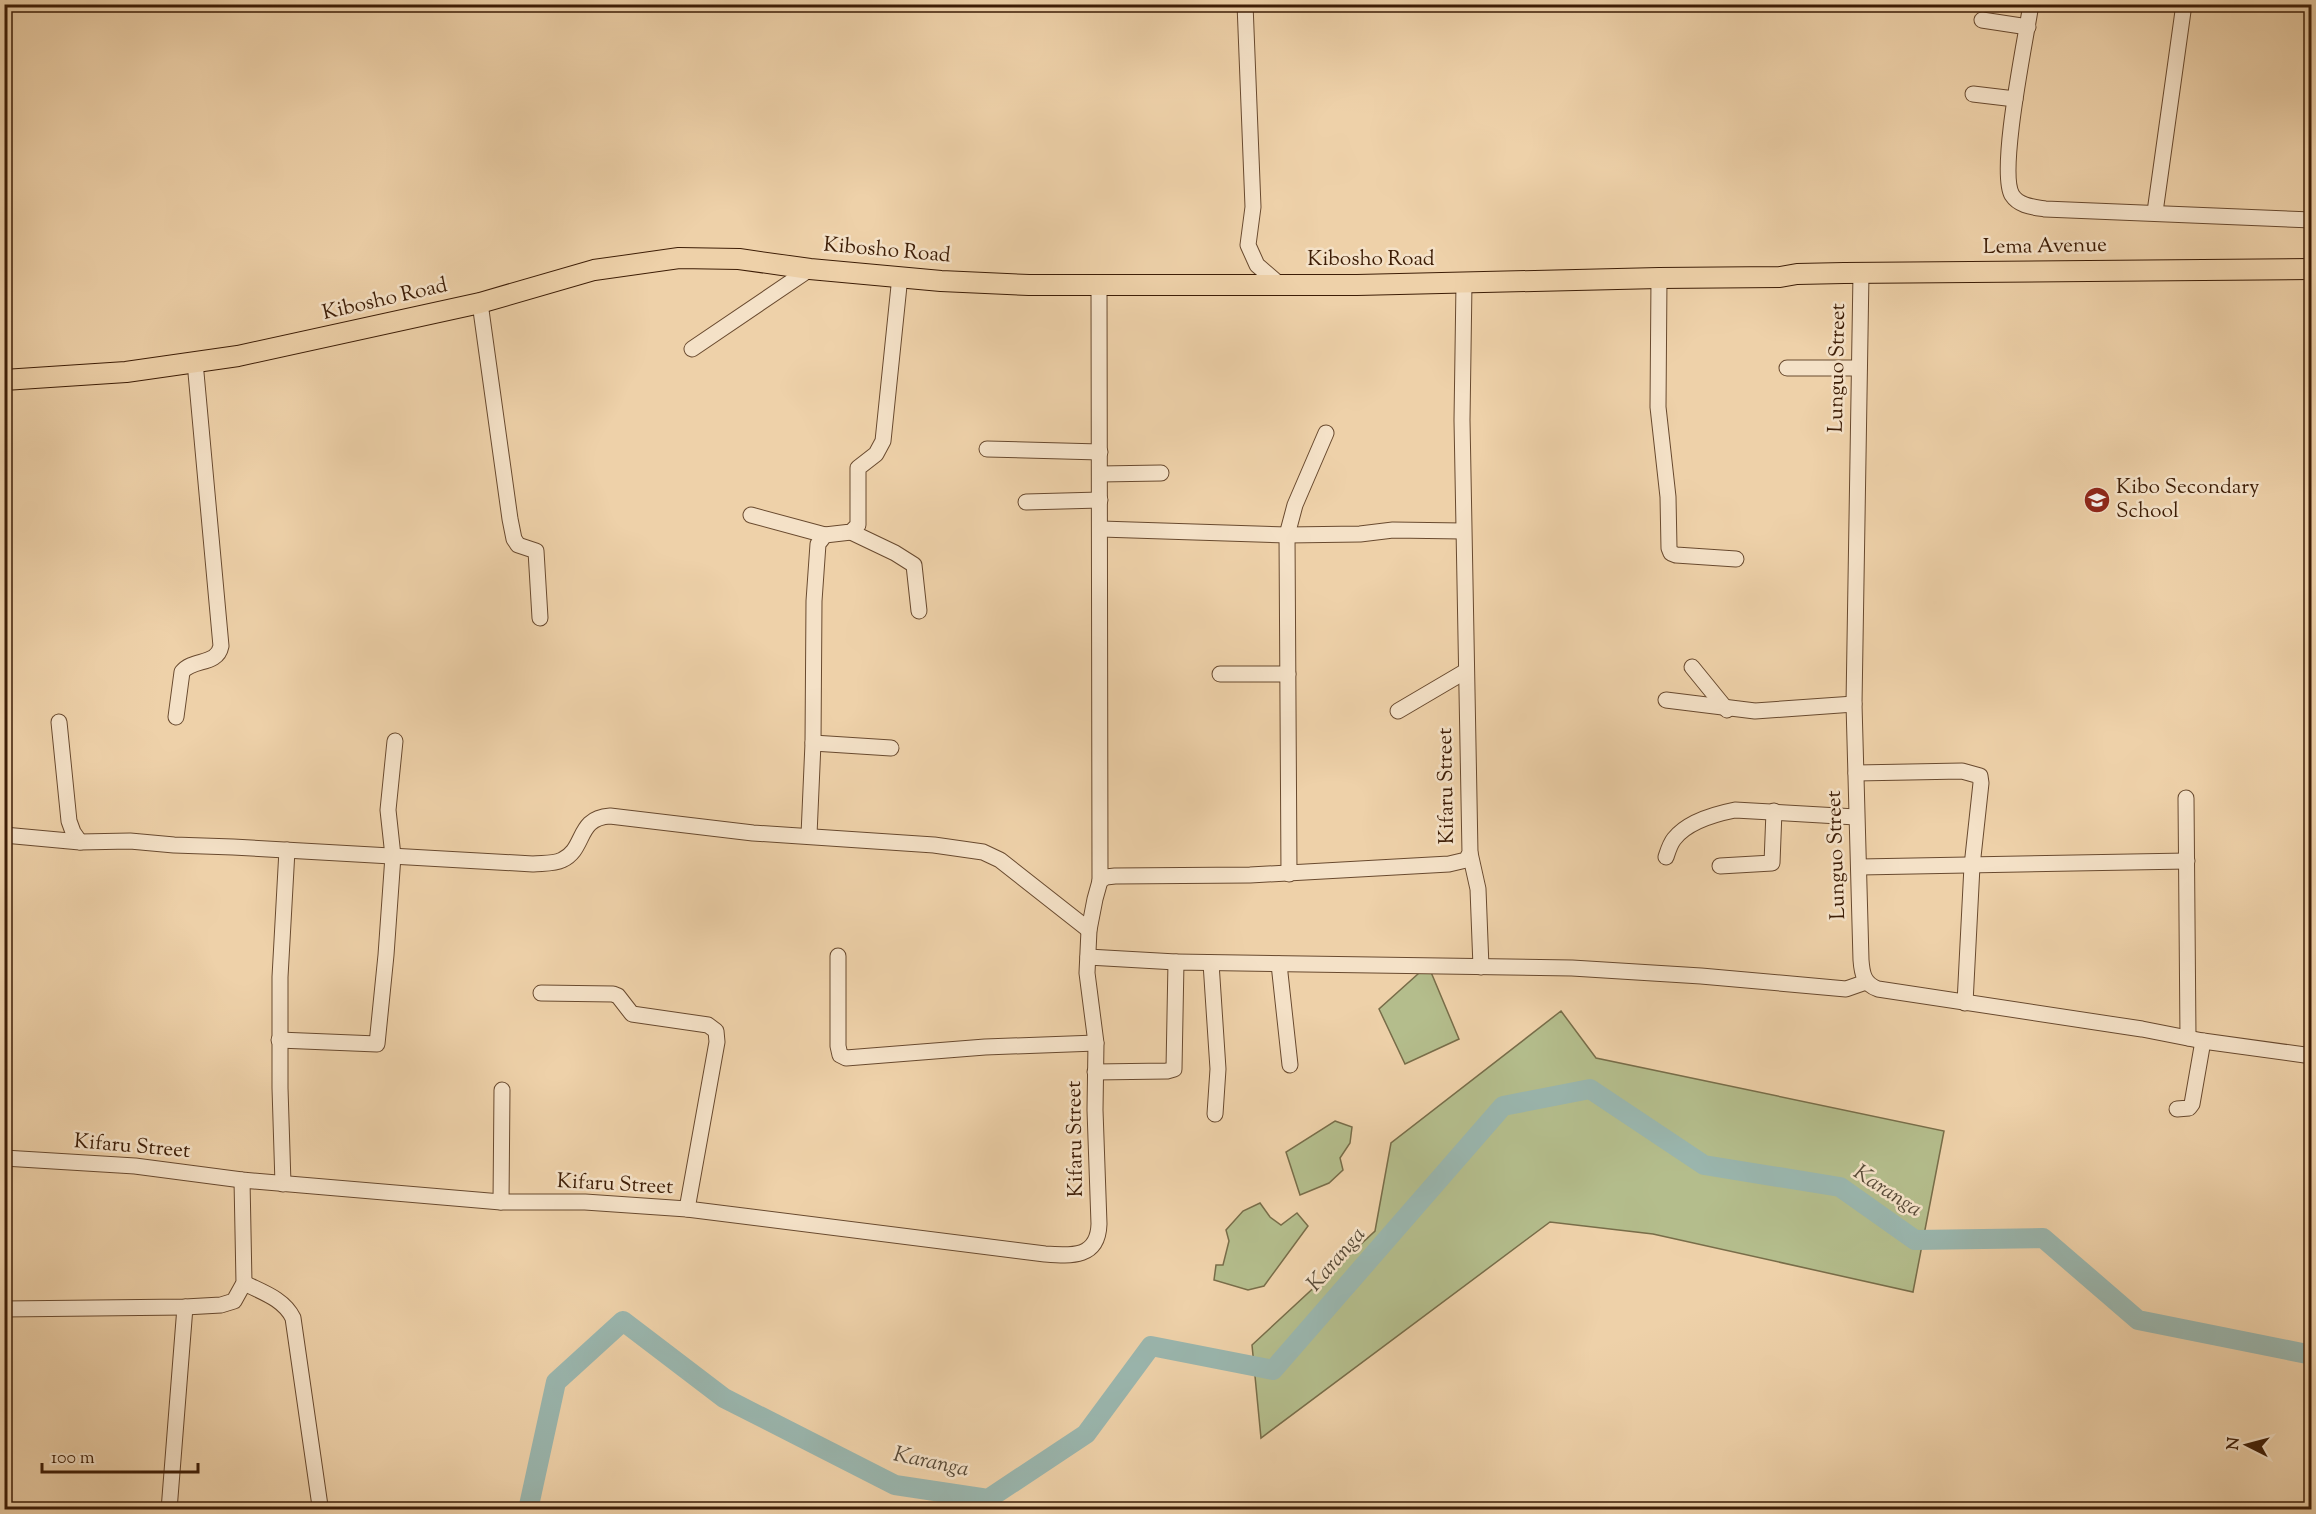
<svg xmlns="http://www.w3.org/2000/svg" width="2316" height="1514" viewBox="0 0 2316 1514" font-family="'Sorts Mill Goudy',serif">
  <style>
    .green { fill: #b4bd8c; stroke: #786d49; stroke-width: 1.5 }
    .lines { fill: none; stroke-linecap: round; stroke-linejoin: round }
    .river { stroke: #9ab6ae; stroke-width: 20 }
    .minor-casing { stroke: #694a2f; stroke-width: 17 }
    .major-casing { stroke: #3d1d06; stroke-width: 22 }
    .minor { stroke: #f4e1c7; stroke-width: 15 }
    .major { stroke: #eed1a9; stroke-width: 20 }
    .labels { text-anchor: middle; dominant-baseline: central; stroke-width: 5; stroke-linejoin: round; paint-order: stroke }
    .street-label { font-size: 21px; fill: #3d1d06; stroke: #f4e1c7 }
    .poi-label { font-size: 21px; fill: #3d1d06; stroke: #f4e1c7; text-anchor: start }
    .water-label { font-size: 22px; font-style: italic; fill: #594b38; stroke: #f4e1c7 }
  </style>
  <rect width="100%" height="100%" fill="#eed1a9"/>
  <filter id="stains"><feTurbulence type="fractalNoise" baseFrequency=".00333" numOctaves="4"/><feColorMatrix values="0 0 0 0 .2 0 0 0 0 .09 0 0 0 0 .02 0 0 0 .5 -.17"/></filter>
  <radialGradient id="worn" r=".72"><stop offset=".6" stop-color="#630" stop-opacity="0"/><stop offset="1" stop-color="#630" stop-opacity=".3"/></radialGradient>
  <g class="green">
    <path d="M1428 965 1459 1039 1405 1064 1379 1009Z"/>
    <path d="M1561 1011 1596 1058 1944 1131 1913 1292 1653 1234 1550 1222 1261 1438 1252 1345 1375 1231 1391 1143Z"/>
    <path d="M1335 1121 1352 1127 1350 1143 1340 1158 1343 1170 1329 1183 1300 1195 1286 1152Z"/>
    <path d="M1260 1203 1270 1217 1281 1225 1297 1213 1308 1226 1264 1286 1248 1290 1214 1280 1216 1265H1223L1229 1241 1226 1230 1243 1211Z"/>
  </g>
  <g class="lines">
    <path class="river" d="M528 1510 556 1382 623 1321 724 1398 895 1485 988 1499 1086 1434 1151 1346 1273 1370 1503 1106 1590 1089 1704 1165 1840 1187 1915 1240 2043 1238 2138 1320 2312 1355"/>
    <defs>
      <g id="minor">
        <path d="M1245 4 1253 207 1248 245 1257 265 1279 284"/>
        <path d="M2031 4C2026 38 1998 171 2012 195 2019 206 2033 207 2045 209L2312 220"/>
        <path d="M1982 20 2028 27"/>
        <path d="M1973 94 2015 99"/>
        <path d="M2155 212 2184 4"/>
        <path d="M1861 273 1854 704 1861 960C1862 974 1864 984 1878 989L2142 1029 2203 1041 2312 1056"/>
        <path d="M1659 278 1658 407 1668 497 1669 548 1671 553 1676 555 1736 559"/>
        <path d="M1099 285 1100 881"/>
        <path d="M480 303 510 519 514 539 518 545 536 551 540 618"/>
        <path d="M692 349 810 269"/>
        <path d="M1787 368H1859"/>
        <path d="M987 449 1100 452"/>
        <path d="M1100 474 1161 473"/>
        <path d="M1026 502 1100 500"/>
        <path d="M751 515 825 535"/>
        <path d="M1101 529 1287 535 1360 534 1393 530 1463 531"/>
        <path d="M851 532 895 553 914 565 919 611"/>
        <path d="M1692 667 1727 710"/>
        <path d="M1220 674H1288"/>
        <path d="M1666 700 1755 711 1854 704"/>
        <path d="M1398 711 1466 671"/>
        <path d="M176 717 182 672C193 658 217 666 221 646L195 362"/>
        <path d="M59 722 69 821 73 832 80 842"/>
        <path d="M813 743 891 748"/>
        <path d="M1856 773 1962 771 1980 776 1981 783 1972 866 1965 1003"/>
        <path d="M2186 798 2188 1038"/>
        <path d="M4 835 80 842 130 841 174 845 233 847 533 864C543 863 554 864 562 860 586 849 576 818 610 816L753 833 934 845 983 852 1000 860 1089 930"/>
        <path d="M809 835 813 743 814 601 818 544 825 535 851 532 858 525V468L876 454 883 441 900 276"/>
        <path d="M1470 853 1478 889 1481 967"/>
        <path d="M1666 857C1668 851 1670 844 1674 839 1687 822 1715 814 1735 810L1856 817"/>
        <path d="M1720 866 1772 863 1774 811"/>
        <path d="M1860 867 2187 861"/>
        <path d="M1289 874 1287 535 1295 505 1326 433"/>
        <path d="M838 956V1046L840 1055 846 1058 985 1047 1096 1043"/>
        <path d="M1088 957 1176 962"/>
        <path d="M1211 963 1218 1069 1215 1114"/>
        <path d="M1279 964 1290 1065"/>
        <path d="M541 993 613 994 618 996 632 1014 708 1025 716 1031 717 1042 687 1209"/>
        <path d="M279 1040 377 1044 386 955 393 856 388 810 395 741"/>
        <path d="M1095 1072 1167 1071 1174 1069 1176 962 1572 968 1701 976 1846 989 1866 982"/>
        <path d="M2177 1109 2189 1108 2192 1104 2203 1041"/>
        <path d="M4 1158 135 1166 242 1180 501 1202H585L687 1209 1045 1254C1072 1256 1098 1258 1099 1224L1095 1110 1096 1043 1087 973 1089 930 1095 899 1100 881 1106 877 1115 876 1250 875 1449 864 1466 860 1470 853 1462 420 1464 283"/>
        <path d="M283 1184 280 1088V977L287 850"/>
        <path d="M501 1202 502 1090"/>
        <path d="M244 1283C262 1292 284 1299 293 1318L320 1506"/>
        <path d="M4 1309 185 1307 221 1305 234 1301 244 1283 242 1180"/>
        <path d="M169 1510 185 1307"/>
      </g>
      <path id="major" d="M4 380 126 372 238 356 480 303 594 270 679 258 739 259 810 269 941 281 1029 285H1357L1659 278 1780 277 1797 274 1844 273 2312 269"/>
    </defs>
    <use href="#minor" class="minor-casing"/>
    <use href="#major" class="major-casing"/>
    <use href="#minor" class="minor"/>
    <use href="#major" class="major"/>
  </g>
  <defs>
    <symbol id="school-disc" viewBox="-11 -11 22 22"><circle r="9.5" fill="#8f2418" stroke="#f4e1c7"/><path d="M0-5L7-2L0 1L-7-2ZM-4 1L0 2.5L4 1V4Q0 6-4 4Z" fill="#fff"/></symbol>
  </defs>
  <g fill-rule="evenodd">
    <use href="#school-disc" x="2082" y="485" width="30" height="30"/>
  </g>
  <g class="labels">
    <g class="street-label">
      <text transform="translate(2045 247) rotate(-1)">Lema Avenue</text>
      <text transform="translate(887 251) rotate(5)">Kibosho Road</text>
      <text x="1371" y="260">Kibosho Road</text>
      <text transform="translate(385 300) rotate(-13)">Kibosho Road</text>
      <text transform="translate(1838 368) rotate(-89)">Lunguo Street</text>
      <text transform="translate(1447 786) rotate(-91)">Kifaru Street</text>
      <text transform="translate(1837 855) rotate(-92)">Lunguo Street</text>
      <text transform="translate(1076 1139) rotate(-91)">Kifaru Street</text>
      <text transform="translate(132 1147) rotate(5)">Kifaru Street</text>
      <text transform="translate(615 1185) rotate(3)">Kifaru Street</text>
    </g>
    <g class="poi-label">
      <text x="2116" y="488">Kibo Secondary<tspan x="2116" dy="24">School</tspan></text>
    </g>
    <g class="water-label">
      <text transform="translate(1887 1192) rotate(33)">Karanga</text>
      <text transform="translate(1337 1260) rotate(-49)">Karanga</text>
      <text transform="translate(931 1463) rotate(12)">Karanga</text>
    </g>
  </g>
  <rect width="2316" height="1514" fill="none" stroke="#eed1a9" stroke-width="24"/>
  <rect x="6" y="6" width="2304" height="1502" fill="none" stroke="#3d1d06" stroke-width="3"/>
  <rect x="12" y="12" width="2292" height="1490" fill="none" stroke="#3d1d06" stroke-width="1.5"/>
  <g transform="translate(2247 1445) rotate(276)" stroke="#f4e1c7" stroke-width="4.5" paint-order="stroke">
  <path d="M0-4.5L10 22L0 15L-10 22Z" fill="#3d1d06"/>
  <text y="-9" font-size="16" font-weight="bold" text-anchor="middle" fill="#3d1d06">N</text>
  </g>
  <path d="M42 1463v9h156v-9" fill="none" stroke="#3d1d06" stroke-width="3"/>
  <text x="51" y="1463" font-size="18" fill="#3d1d06" stroke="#f4e1c7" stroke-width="4.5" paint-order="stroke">100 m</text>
  <rect width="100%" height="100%" filter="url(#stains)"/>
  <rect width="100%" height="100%" fill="url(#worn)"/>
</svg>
